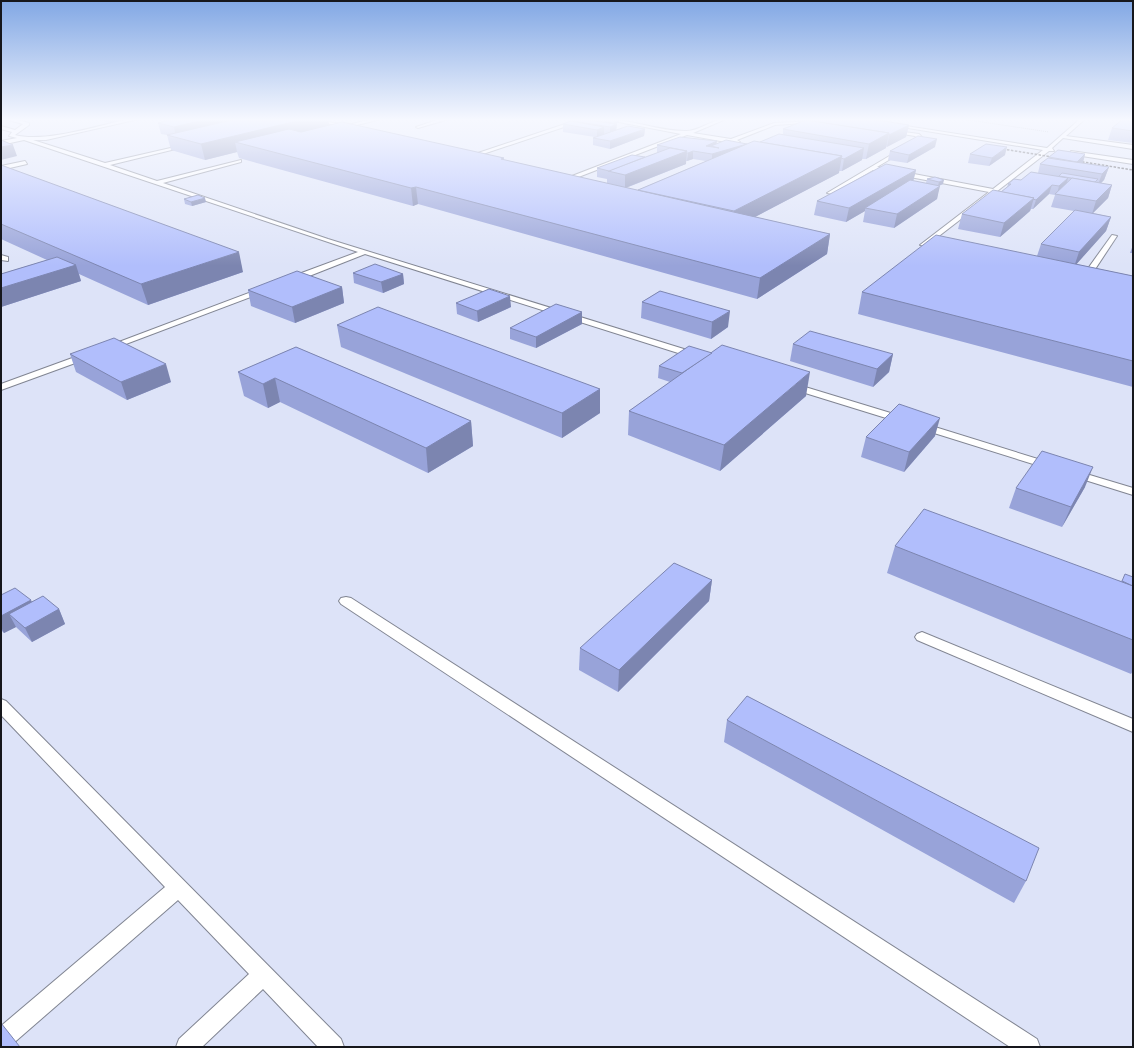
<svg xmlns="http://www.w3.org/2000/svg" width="1134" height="1048" viewBox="0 0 1134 1048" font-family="'Noto Sans',sans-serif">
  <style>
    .built { fill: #dde3f8 }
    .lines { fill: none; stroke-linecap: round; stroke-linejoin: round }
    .lane-casing { stroke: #818592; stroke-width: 2 }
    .path { stroke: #7e818b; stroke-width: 1; stroke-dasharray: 1 1; stroke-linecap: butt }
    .lane { fill: #fff; fill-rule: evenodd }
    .rail { stroke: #414249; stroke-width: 1.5; stroke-dasharray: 2.5 1.5; stroke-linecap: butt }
    .wall { fill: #98a3d9; fill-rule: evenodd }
    .shaded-wall { fill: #7c85b0 }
    .building { fill: #b1befc; stroke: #7c85b0 }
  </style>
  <rect width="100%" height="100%" fill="#ecf0ff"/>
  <rect class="built" x="1" y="119" width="1132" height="928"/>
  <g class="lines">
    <defs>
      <g id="lane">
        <path d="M5 119H15L29 123V125L15 135C44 143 98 126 128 119H139L46 140H33L105 163 188 144V146L110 165 157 181 241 160V162L163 183 328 239 700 354 701 356 700 358H694L365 254 294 282H288V278L358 252 24 140 1 145V141L17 138 9 136 12 132 1 129V126L15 130 23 124Z"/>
        <path d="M371 119H381L349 127 312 121 314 120 349 125Z"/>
        <path d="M440 119H449L418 128 416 127Z"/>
        <path d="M580 119H588L468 159 463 158Z"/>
        <path d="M603 119C631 119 658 131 685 131 698 132 712 119 726 119L693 133 731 139 774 123 816 121 818 122 775 125 737 140 740 142 737 144 687 135 563 183H559V181L681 134Z"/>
        <path d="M1080 119H1085L1066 136 1133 145V149L1063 138 1052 148 1054 151H1049L926 246 920 245 989 192 873 170 832 194 827 193 918 139 915 136 890 132V130L919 134 924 139 877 167 993 189 1043 150 908 128 906 126 1047 148Z"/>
        <path d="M1071 151 1133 160V164L1069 154Z"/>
        <path d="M25 161 27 164 1 170V166Z"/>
        <path d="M1112 235 1117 236 1086 283H1080L1079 281Z"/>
        <path d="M1 255 8 257V261L1 260Z"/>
        <path d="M262 288 269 290 110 350H104L103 348Z"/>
        <path d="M86 353 90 356 89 358 1 390V384Z"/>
        <path d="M792 383 907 418 908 420 907 422H899L789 388V384Z"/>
        <path d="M922 423 1054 464 1055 466 1054 468H1046L918 428 917 426Z"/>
        <path d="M1073 470 1133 488V495L1069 475 1067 473 1069 471Z"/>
        <path d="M346 597 351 598 1037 1039 1040 1047H1010L341 604 339 601 341 598Z"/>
        <path d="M922 632 1133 719V732L917 640 915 637 917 634Z"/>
        <path d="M1 699 6 701 341 1039 344 1047H318L263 989 202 1047H176L179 1039 249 974 178 900 9 1047H1V1026L165 887 1 715Z"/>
      </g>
    </defs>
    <use href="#lane" class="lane-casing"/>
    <path class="path" d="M962 119 1049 132"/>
    <use href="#lane" class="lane"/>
    <path class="rail" d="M1003 149 1133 170"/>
  </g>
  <g class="wall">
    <path d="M68 119H83L75 121Z"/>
    <path d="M97 119H128L110 123Z"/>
    <path d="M174 119H328L329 125 504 158V160L607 184V179L597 177V168L645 157 657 153V145L747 144 760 142 783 134V129L812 121 909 125 906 137 886 147V148L866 159H862V160L842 171H839V173L755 217 830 234 827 254 757 299 418 204 413 206 239 158 237 152 205 160 171 150 167 135 161 134 158 123ZM693 159 706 161 638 190V191L626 188 686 164V161H687Z"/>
    <path d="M596 119H619V122L614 124 617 128H616V130L645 129 644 136 610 149 593 145V138L595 137 563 132V124L573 122V121L596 120Z"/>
    <path d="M1133 119V143L1108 140 1112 128Z"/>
    <path d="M935 147 907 163 888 160 890 151Z"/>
    <path d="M970 154 1005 155 989 166 968 163Z"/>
    <path d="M1085 154 1082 163 1109 167 1104 180 1101 183 1112 185 1108 198 1093 213 1111 217 1106 231 1076 264 1133 276V387L858 314 862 292 1037 256 1041 244 1074 211 1051 207 1055 195 1049 194 1033 209H1031L1030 211 1000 237 958 229 962 214 1001 192 1007 187 1008 184 1021 180 1038 173 1040 164 1049 157Z"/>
    <path d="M1 165 243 272 148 305 79 274 81 281 1 307V274L47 260 1 239Z"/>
    <path d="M916 170 913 181 926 183 927 179 935 177 943 184 939 186 937 199 894 228 863 222 865 211 846 222 814 215 817 201Z"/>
    <path d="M184 199 206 202 192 206 185 204Z"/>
    <path d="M1133 245V253H1130Z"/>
    <path d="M353 273 403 274 404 284 383 293 354 283Z"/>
    <path d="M342 287 344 303 295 323 251 306 248 290Z"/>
    <path d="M660 291 728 327 711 339 641 318 642 302Z"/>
    <path d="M456 303 511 307 478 322 457 314Z"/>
    <path d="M582 312V324L536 348 510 339V328Z"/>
    <path d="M337 325 600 389V413L562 438 341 347Z"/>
    <path d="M793 344 893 354 889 372 873 387 790 361Z"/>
    <path d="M296 347 471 421 473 446 428 473 280 402 268 408 244 396 238 372Z"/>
    <path d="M70 354 171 382 127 400 76 372Z"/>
    <path d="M659 366 806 396 720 471 628 435 629 411 670 382 658 378Z"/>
    <path d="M935 436 904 472 861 457 866 437Z"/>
    <path d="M1085 487 1062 527 1009 508 1016 488Z"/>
    <path d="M895 546 1121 581 1133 577V671L1131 674 887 573Z"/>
    <path d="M712 580 709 601 618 692 579 670 580 648Z"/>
    <path d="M1 595 32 602 59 609 65 624 32 642 17 628 16 627 4 633 1 630Z"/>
    <path d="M727 720 1026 881 1014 903 724 742Z"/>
  </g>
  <g class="shaded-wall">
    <path d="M74 119H83L75 121Z"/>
    <path d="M109 119H128L110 123Z"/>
    <path d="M189 119H247L248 122 176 138 174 127Z"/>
    <path d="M305 119H328L330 129 235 142 237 152 205 160 201 144Z"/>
    <path d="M616 119H619V122L614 124 615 120Z"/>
    <path d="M617 124 616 132 610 134V127Z"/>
    <path d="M909 125 906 137 887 147 889 135Z"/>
    <path d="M604 127V135L597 137V130Z"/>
    <path d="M645 129 644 136 610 149V141Z"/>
    <path d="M889 133 886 148 866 159 869 144Z"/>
    <path d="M937 139 935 147 907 163 909 155Z"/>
    <path d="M717 141 716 147 711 146V151L706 146Z"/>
    <path d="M747 144 712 162V154Z"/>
    <path d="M13 145 17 156 1 160V147Z"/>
    <path d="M1007 147 1005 155 989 166 992 158Z"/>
    <path d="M864 148 862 160 842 171 844 159Z"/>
    <path d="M687 151 686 164 625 188V175Z"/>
    <path d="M693 151V159L687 161 688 153Z"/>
    <path d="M1085 154 1083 163 1075 170 1077 162Z"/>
    <path d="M842 156 839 173 732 229 734 211Z"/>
    <path d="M1109 167 1104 180 1097 187 1102 174Z"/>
    <path d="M916 170 913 182 865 208V211L846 222 849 208Z"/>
    <path d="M1068 178 1066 187 1057 194 1059 186Z"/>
    <path d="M944 180 943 184 938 186 939 182Z"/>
    <path d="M1052 185 1049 194 1033 209 1036 200Z"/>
    <path d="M1112 185 1108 198 1092 214 1096 201Z"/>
    <path d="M940 186 937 199 894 228 897 214Z"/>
    <path d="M416 187 418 204 413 206 411 188Z"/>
    <path d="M205 198 206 202 192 206 191 202Z"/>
    <path d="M1034 198 1030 211 1000 237 1004 223Z"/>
    <path d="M1111 217 1106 231 1074 267 1079 252Z"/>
    <path d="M830 234 827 254 757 299 760 278Z"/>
    <path d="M239 252 243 272 148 305 141 284Z"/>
    <path d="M76 265 81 281 1 307V288Z"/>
    <path d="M403 274 404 284 383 293 381 282Z"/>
    <path d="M342 287 344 303 295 323 292 307Z"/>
    <path d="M510 296 511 307 478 322 477 311Z"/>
    <path d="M730 311 728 327 711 339 712 322Z"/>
    <path d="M582 312V324L536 348V337Z"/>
    <path d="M893 354 889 372 873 387 877 369Z"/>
    <path d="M166 364 171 382 127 400 121 382Z"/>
    <path d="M810 372 806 396 720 471 724 445Z"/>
    <path d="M275 378 280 402 268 408 263 384Z"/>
    <path d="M600 389V413L562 438V413Z"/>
    <path d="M940 418 935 436 904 472 909 452Z"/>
    <path d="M471 421 473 446 428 473 426 448Z"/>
    <path d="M1093 467 1085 487 1062 527 1071 507Z"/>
    <path d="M712 580 709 601 618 692 619 670Z"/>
    <path d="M31 600 38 615 9 614 16 627 4 633 1 627V616Z"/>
    <path d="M59 609 65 624 32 642 25 628Z"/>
  </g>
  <g class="building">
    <path d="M174 119H207L174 127 158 123Z"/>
    <path d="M236 119H305L201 144 167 135Z"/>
    <path d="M576 119H586L616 124 610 127 573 121Z"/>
    <path d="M591 119 617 124 588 120Z"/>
    <path d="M815 119H870L909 125 889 135V133L812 121Z"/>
    <path d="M1123 119H1133V131L1112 128Z"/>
    <path d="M806 120 889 133 869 144 783 129Z"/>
    <path d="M571 121 604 127 597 130 563 124Z"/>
    <path d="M342 122 504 158 501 159 830 234 760 278 416 187 411 188 235 142 289 129 301 132Z"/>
    <path d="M628 126 645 129 610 141 593 138Z"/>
    <path d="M779 134 864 148 844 159 841 158 842 156 760 142Z"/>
    <path d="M918 136 937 139 909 155 890 151Z"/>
    <path d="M680 137 717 141 706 146 719 148 711 146 726 140 747 144 712 154 693 151 688 153H686L687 151 657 145Z"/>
    <path d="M1 140 13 145 1 147Z"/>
    <path d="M754 141 842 156 734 211 638 190Z"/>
    <path d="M986 144 1007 147 992 158 970 154Z"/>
    <path d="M670 148 687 151 625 175 608 171Z"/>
    <path d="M1058 150 1085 154 1077 162 1049 157Z"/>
    <path d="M632 155 645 157 609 171 597 168Z"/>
    <path d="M1048 158 1109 167 1102 174 1040 164Z"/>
    <path d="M886 164 916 170 849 208 817 201Z"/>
    <path d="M1 165 239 252 141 284 1 224Z"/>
    <path d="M1031 172 1068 178 1059 186 1052 185 1036 200 1033 199 1034 198 1001 192 1011 184H1008L1014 179 1021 180Z"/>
    <path d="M1062 173 1098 179 1095 182 1059 176Z"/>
    <path d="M935 177 944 180 939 182 927 179Z"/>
    <path d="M1072 178 1112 185 1096 201 1055 194Z"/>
    <path d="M910 180 940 186 897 214 865 208Z"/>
    <path d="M993 190 1034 198 1004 223 962 214Z"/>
    <path d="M198 195 205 198 191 202 184 199Z"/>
    <path d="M1075 210 1111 217 1079 252 1041 244Z"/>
    <path d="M936 235 1133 276V361L862 292Z"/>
    <path d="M57 257 76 265 1 288V274Z"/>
    <path d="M375 264 403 274 381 282 353 273Z"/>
    <path d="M297 271 342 287 292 307 248 290Z"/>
    <path d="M489 289 510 296 477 311 456 303Z"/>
    <path d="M660 291 730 311 712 322 642 302Z"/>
    <path d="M556 304 582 312 536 337 510 328Z"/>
    <path d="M378 307 600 389 562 413 337 325Z"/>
    <path d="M810 331 893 354 877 369 793 344Z"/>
    <path d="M114 338 166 364 121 382 70 354Z"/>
    <path d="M722 345 810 372 724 445 629 411Z"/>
    <path d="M689 346 712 353 682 373 659 366Z"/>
    <path d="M296 347 471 421 426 448 275 378 263 384 238 372Z"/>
    <path d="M899 404 940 418 909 452 866 437Z"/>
    <path d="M1042 451 1093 467 1071 507 1016 488Z"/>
    <path d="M924 509 1133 586V640L895 546Z"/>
    <path d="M674 563 712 580 619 670 580 648Z"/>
    <path d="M1125 574 1133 577V586L1122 581Z"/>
    <path d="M15 588 31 600 1 616V595Z"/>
    <path d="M43 596 59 609 25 628 9 614Z"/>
    <path d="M747 696 1039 848 1026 881 727 720Z"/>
    <path d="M1 1023 20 1047H1Z"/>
  </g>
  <linearGradient id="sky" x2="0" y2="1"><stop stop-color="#81a7e4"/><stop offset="0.45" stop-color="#f6f8ff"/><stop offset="1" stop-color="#f6f8ff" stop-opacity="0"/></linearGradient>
  <rect width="1134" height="266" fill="url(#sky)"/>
  <rect width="1134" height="1048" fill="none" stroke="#16171c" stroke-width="4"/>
</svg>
